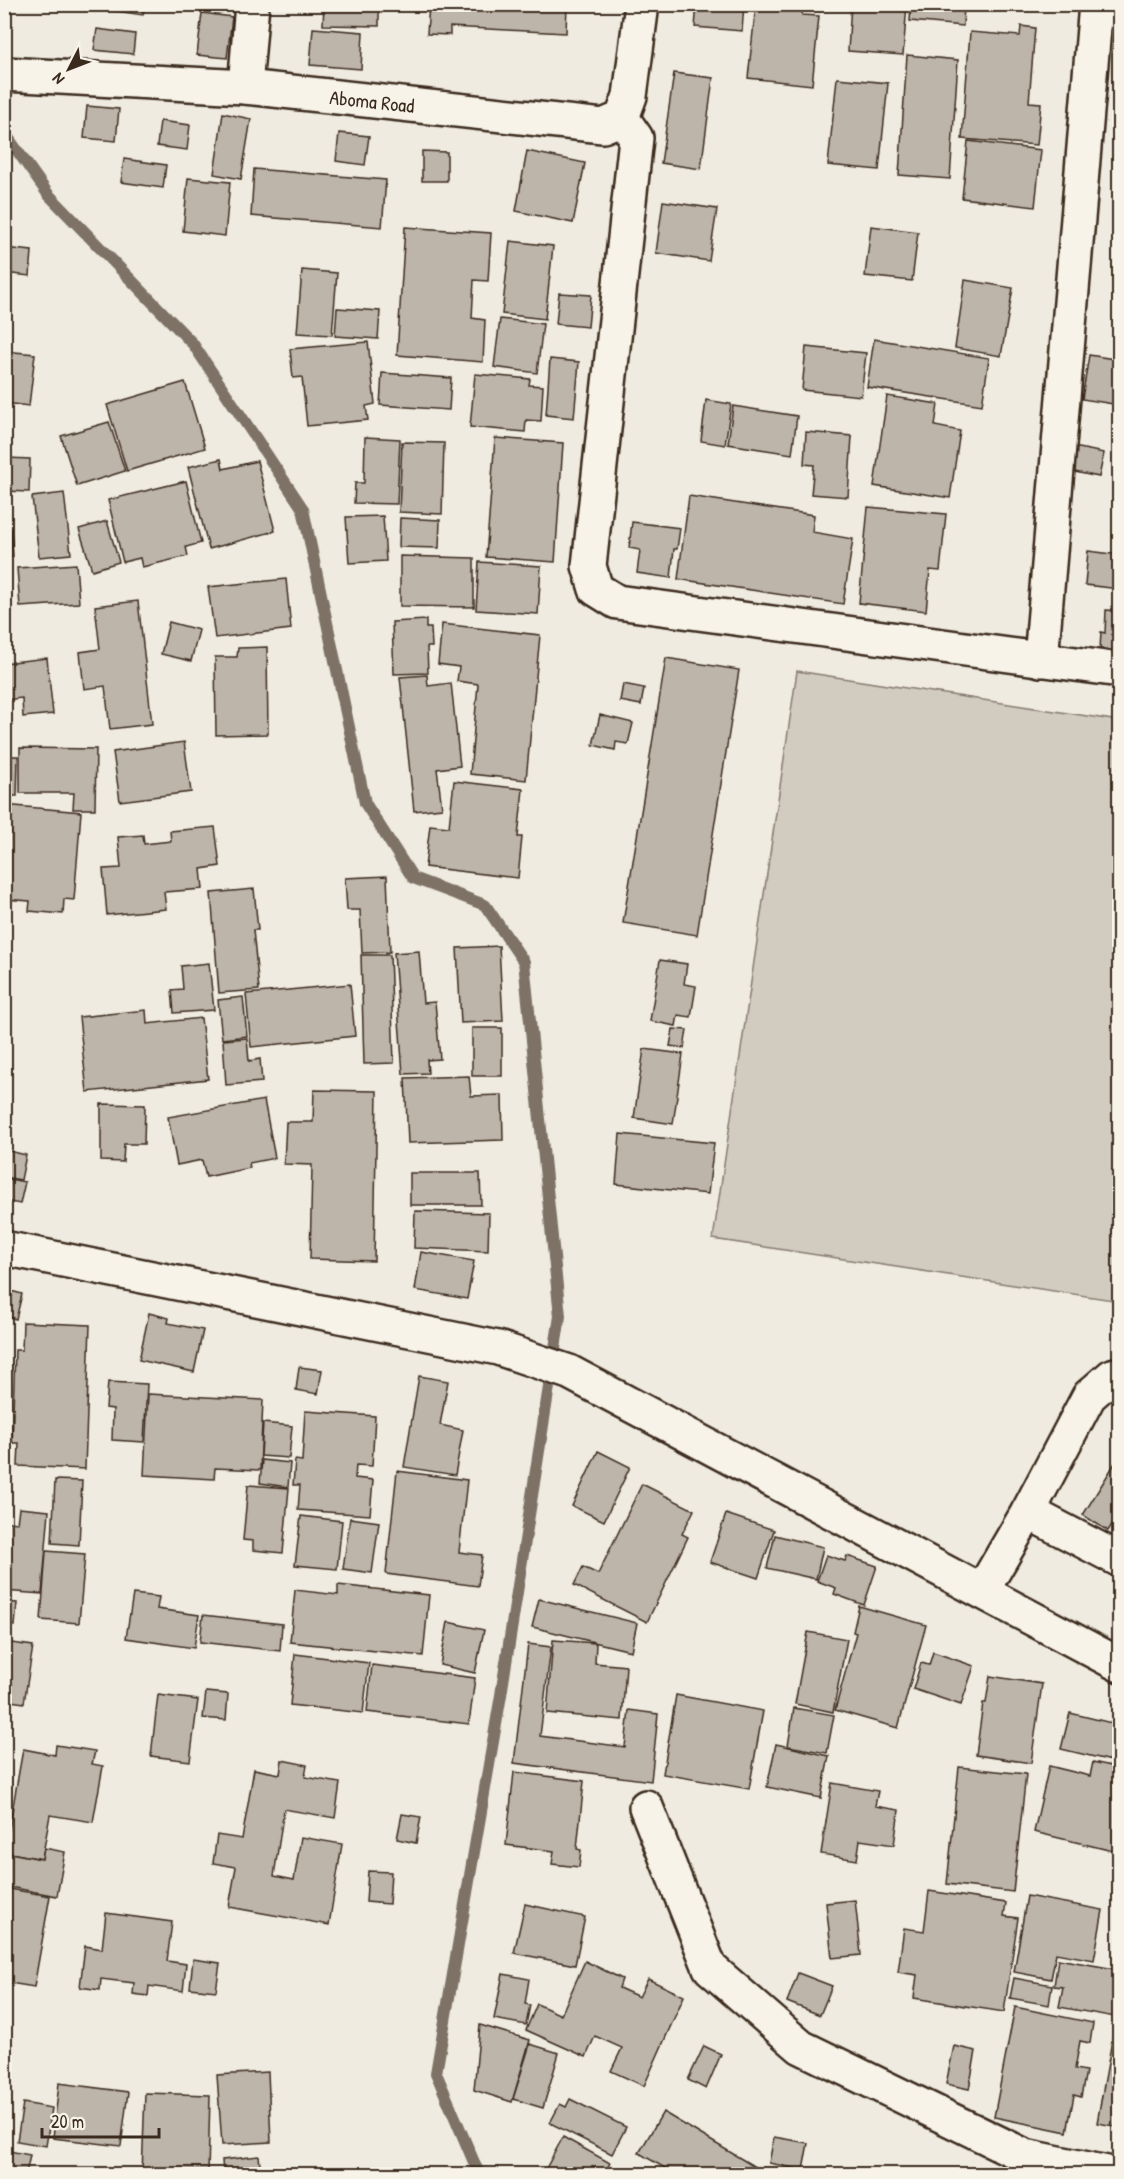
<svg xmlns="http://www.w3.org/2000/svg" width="1124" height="2179" viewBox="0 0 1124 2179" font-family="'Patrick Hand',sans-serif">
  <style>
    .green { fill: #d1cbc0; stroke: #867a6f; stroke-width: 1.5 }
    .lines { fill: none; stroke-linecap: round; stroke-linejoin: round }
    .stream { stroke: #7e7266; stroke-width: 12 }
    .building { fill: #bdb5aa; stroke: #3b2a1e; stroke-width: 1.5 }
    .minor-casing { stroke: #3b2a1e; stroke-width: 38 }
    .minor { stroke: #f7f3e8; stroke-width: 33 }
    .labels { text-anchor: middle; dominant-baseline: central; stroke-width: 4.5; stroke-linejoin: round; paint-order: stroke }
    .street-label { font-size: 20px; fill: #3b2a1e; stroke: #f7f3e8 }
  </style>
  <rect width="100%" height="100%" fill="#efebe0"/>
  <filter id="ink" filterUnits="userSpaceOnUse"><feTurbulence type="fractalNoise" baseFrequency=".0167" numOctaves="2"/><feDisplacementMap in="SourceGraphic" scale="12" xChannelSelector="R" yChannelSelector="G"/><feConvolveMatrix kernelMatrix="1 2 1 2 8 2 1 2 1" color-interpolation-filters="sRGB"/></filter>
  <g filter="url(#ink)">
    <path class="green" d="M797 671 1119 721V1301L713 1239Z"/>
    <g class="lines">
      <path class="stream" d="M4 132 48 194 193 344 303 509 365 803 413 878 485 905 524 962 560 1316 501 1695 436 2073 479 2174"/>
    </g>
    <g class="building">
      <path d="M97 4H145L143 15 97 8Z"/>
      <path d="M324 4H379V26L323 25Z"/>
      <path d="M429 4H567L566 33 450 27V35L427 34Z"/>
      <path d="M697 4H744L742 31 695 27Z"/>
      <path d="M756 4H803L802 15 819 16 812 85 748 78Z"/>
      <path d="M851 4H907L903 55 848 51Z"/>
      <path d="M911 4H964L963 26 910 21Z"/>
      <path d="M202 13 232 17 227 58 197 55Z"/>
      <path d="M1021 26 1035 28 1029 102 1041 103 1037 145 962 139 970 32 1020 36Z"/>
      <path d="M313 28 363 32 361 69 310 65Z"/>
      <path d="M97 29 135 34 133 54 94 50Z"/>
      <path d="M907 55 958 60 950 179 899 175Z"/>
      <path d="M674 73 713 78 701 169 661 163Z"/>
      <path d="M837 78 888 83 879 170 828 165Z"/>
      <path d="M87 106 119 109 116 141 84 138Z"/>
      <path d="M223 113 251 119 241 179 214 174Z"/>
      <path d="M160 121 190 125 187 150 157 146Z"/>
      <path d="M339 133 369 136 365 165 336 161Z"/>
      <path d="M968 141 1041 150 1035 207 962 198Z"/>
      <path d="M422 151 447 152V181H422Z"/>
      <path d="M527 151 585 163 573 223 516 211Z"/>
      <path d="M124 159 166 165 163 188 121 182Z"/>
      <path d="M254 169 386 180 382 227 251 216Z"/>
      <path d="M188 178 230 182 225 236 183 231Z"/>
      <path d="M663 201 717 209 709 261 656 253Z"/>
      <path d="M871 226 918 232 912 281 865 276Z"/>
      <path d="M405 227 491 233 488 281 474 280 472 318 485 320 483 362 397 355Z"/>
      <path d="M510 241 553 246 545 319 502 314Z"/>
      <path d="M4 248 32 251 30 276 4 273Z"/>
      <path d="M302 270 337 273 332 335 297 333Z"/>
      <path d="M965 280 1013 288 1001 356 955 348Z"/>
      <path d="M559 293 591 295 588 327 556 324Z"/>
      <path d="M337 308 380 311 378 339 335 336Z"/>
      <path d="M500 319 543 324 537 373 494 367Z"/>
      <path d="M874 339 989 358 982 405 867 387Z"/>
      <path d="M368 342 375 404 366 406 368 420 307 426 302 377 293 378 290 349Z"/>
      <path d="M806 347 866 353 861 396 802 390Z"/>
      <path d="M4 351 35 354 29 406 4 403Z"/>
      <path d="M1089 355 1120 360V405L1082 399Z"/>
      <path d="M550 359 579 362 574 418 546 415Z"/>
      <path d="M382 373 451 378 449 410 380 405Z"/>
      <path d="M475 374 530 379 529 385 543 386 541 421 526 420 525 432 470 427Z"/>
      <path d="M185 382 205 448 127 471 107 405Z"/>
      <path d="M887 396 938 404 935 426 960 431 950 498 874 486Z"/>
      <path d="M706 400 731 404 725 445 701 441Z"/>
      <path d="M733 406 797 416 792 454 728 444Z"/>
      <path d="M109 422 125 471 77 486 61 436Z"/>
      <path d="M806 432 852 436 848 497 811 494 814 465 804 464Z"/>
      <path d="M365 437 400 439 397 504 354 503 355 483H364Z"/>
      <path d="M495 438 563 443 555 562 486 557Z"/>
      <path d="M402 442 444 443 442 514 399 512Z"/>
      <path d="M1069 446 1104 453 1099 477 1065 470Z"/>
      <path d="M7 458 30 459 29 492 6 491Z"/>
      <path d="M221 459 223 469 257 461 275 531 209 549 188 467Z"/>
      <path d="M186 481 201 543 186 547 188 556 142 567 140 558 123 562 108 500Z"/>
      <path d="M64 493 71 554 39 557 32 497Z"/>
      <path d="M689 496 814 515 812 532 853 539 843 604 678 579Z"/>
      <path d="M868 507 946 514 940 571 930 570 926 611 859 603Z"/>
      <path d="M383 516 386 561 349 563 346 517Z"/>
      <path d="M400 518 440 520 439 548 399 547Z"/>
      <path d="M107 521 119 562 92 570 79 529Z"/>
      <path d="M632 522 680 528 677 549H674L671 578 637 573 640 550 629 548Z"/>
      <path d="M11 529 13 557H4V530Z"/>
      <path d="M1088 551 1120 555V589L1085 585Z"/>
      <path d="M400 556 474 558V607L400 606Z"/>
      <path d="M479 562 541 566 538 614 476 610Z"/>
      <path d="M76 564 79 603 20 607 17 568Z"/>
      <path d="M286 579 291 629 215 638 208 587Z"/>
      <path d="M138 601 152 724 110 729 105 686 84 689 80 652 100 649 95 606Z"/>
      <path d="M1106 610 1120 611V651L1100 649 1101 632 1105 633Z"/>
      <path d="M426 620V628H431L432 647H427L428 673 394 674 392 622Z"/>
      <path d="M169 622 199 630 191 661 161 654Z"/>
      <path d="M442 624 540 635 526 780 470 774 478 684 457 681 459 667 438 664Z"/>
      <path d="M267 647 268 734 216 735 215 657H237L238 648Z"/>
      <path d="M47 658 53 714 23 717 22 698 4 700V663Z"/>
      <path d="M666 658 739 670 697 935 623 923Z"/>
      <path d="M427 675 428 686 451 683 460 766 437 769 442 808 414 811 400 677Z"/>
      <path d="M623 684 644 688 641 705 620 701Z"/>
      <path d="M600 715 633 723 628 744 616 742 615 750 593 745Z"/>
      <path d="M184 742 191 792 120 801 113 752Z"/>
      <path d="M20 748 96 749 95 809H73L74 793H20Z"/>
      <path d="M4 756H18L17 796H4Z"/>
      <path d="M454 781 523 789 518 837H522L518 878 425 867 430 825 449 827Z"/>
      <path d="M4 805 81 812 74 900 64 899 63 914 29 911 30 901 4 899Z"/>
      <path d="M215 827 220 866 201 869 203 889 164 892 166 909 107 915 103 869 121 868 118 837 143 835 144 844 171 841 170 831Z"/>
      <path d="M387 876 390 952 362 953 360 910H347L345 878Z"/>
      <path d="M254 889 258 930H253L259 990 219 993 211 893Z"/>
      <path d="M499 946 503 1021 461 1023 457 948Z"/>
      <path d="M419 951 423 1003 435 1002 440 1059 427 1060 428 1073 403 1074 394 953Z"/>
      <path d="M361 955H390L394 1063 364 1064Z"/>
      <path d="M660 960 687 964 684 984 696 986 691 1017 678 1015 676 1026 650 1021Z"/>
      <path d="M209 963 214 1010 174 1013 172 990 183 989 181 966Z"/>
      <path d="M350 984 355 1036 251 1047 246 994Z"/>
      <path d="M243 997 247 1036 222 1039 218 1000Z"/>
      <path d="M146 1010 147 1024 201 1018 208 1079 87 1092 79 1017Z"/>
      <rect x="472" y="1028" width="30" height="48"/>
      <path d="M673 1029 687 1030 684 1048 670 1046Z"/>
      <path d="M247 1038 249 1061 260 1059 262 1082 226 1085 223 1040Z"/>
      <path d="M644 1049 683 1054 673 1124 634 1118Z"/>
      <path d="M469 1076 471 1096 502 1095 503 1140 408 1143 405 1078Z"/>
      <path d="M314 1090 377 1091 374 1261 310 1259 312 1165 284 1164 286 1122H313Z"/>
      <path d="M264 1100 275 1158 249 1163 250 1168 206 1177 202 1160 177 1165 168 1117Z"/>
      <path d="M101 1104 145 1105 144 1144H124L123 1162 101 1161Z"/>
      <path d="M4 1114 11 1116 6 1141 4 1140Z"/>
      <path d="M620 1134 714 1143 708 1194 616 1184Z"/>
      <path d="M5 1150 26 1155 21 1180 4 1177Z"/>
      <path d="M410 1173H480L481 1205H410Z"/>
      <path d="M4 1178 25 1182 20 1204 4 1201Z"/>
      <path d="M415 1211 489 1213 488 1251 414 1248Z"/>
      <path d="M421 1252 474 1261 467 1299 415 1290Z"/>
      <path d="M4 1289 22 1294 16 1319 4 1316Z"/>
      <path d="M149 1313 169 1318 168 1323 203 1330 194 1372 139 1360Z"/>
      <path d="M23 1322 90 1325 85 1469 18 1466 19 1443H12L15 1350H22Z"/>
      <path d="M299 1367 322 1370 318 1394 296 1390Z"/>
      <path d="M419 1376 448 1381 440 1425 463 1430 455 1475 404 1467Z"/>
      <path d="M108 1382 147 1384 144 1442 112 1440 113 1409 106 1408Z"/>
      <path d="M148 1394 263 1400 260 1470 215 1468 214 1479 144 1475Z"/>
      <path d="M305 1411 375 1416 372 1466 356 1465 355 1478 373 1480 370 1515 298 1510 300 1485H293L295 1460 302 1461Z"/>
      <path d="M263 1423 292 1426 289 1458 261 1456Z"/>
      <path d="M598 1451 630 1467 604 1521 572 1506Z"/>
      <path d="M1120 1455V1512L1108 1531 1083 1515Z"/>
      <path d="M262 1460 290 1463 288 1487 260 1483Z"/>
      <path d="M397 1471 467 1480 459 1552 482 1555 478 1586 386 1574Z"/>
      <path d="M55 1480 82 1481 79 1545 52 1543Z"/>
      <path d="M642 1484 694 1510 682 1534 688 1537 647 1622 574 1585 583 1567 598 1574Z"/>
      <path d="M248 1485 289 1488 283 1553 253 1550V1541L243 1540Z"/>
      <path d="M19 1508 49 1511 42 1594 4 1591V1521L17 1523Z"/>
      <path d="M726 1514 774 1530 758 1578 710 1562Z"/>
      <path d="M301 1516 342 1521 337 1569 295 1565Z"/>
      <path d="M350 1518 379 1522 372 1573 343 1569Z"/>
      <path d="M775 1535 823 1547 816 1579 767 1568Z"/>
      <path d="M46 1551 85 1554 79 1623 41 1620Z"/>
      <path d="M826 1555 845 1561 847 1556 877 1566 864 1605 834 1594 836 1588 817 1581Z"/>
      <path d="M338 1585 429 1595 423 1656 290 1642 295 1590 338 1595Z"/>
      <path d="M133 1594 159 1597 157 1609 199 1615 194 1648 126 1638Z"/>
      <path d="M539 1599 637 1623 631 1651 532 1627Z"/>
      <path d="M4 1602 17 1603 15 1626 4 1625Z"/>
      <path d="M859 1606 926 1625 898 1728 835 1710 856 1633 853 1632Z"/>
      <path d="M203 1615 282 1624 280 1651 200 1642Z"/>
      <path d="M448 1622 484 1630 475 1673 440 1665Z"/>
      <path d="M808 1632 847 1639 833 1712 795 1704Z"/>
      <path d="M553 1640 596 1643 595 1663 626 1666 622 1720 547 1713Z"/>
      <path d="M4 1642 33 1646 24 1703 4 1700Z"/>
      <path d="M528 1644 551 1647 540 1736 625 1747 629 1710 658 1714 651 1781 514 1763Z"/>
      <path d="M933 1652 974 1666 961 1705 913 1689 921 1663 929 1665Z"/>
      <path d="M295 1654 369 1663 363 1713 290 1705Z"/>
      <path d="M372 1665 475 1678 469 1724 367 1712Z"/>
      <path d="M990 1676 1042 1684 1031 1763 976 1755 983 1703H986Z"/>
      <path d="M206 1692 228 1694 226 1720 203 1718Z"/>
      <path d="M158 1695 198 1700 190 1761 151 1756Z"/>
      <path d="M676 1695 763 1711 749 1789 663 1774Z"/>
      <path d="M794 1708 834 1715 827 1753 788 1746Z"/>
      <path d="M1070 1713 1120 1725V1763L1061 1749Z"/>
      <path d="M776 1744 829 1756 821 1798 767 1787Z"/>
      <path d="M56 1745 95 1751 92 1764 103 1766 93 1822 50 1815 42 1859 5 1852 23 1749 55 1755Z"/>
      <path d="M282 1760 307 1765 305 1777 340 1783 335 1818 284 1809 274 1876 294 1880 301 1837 342 1844 329 1925 229 1907 236 1867 213 1863 217 1835 242 1839 254 1769 280 1774Z"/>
      <path d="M1093 1762 1120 1768V1822L1113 1851 1034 1832 1049 1766 1090 1776Z"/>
      <path d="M959 1767 1026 1774 1013 1892 947 1884Z"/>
      <path d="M514 1772 584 1781 577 1849 581 1850 579 1867 552 1864 554 1851 506 1845Z"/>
      <path d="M832 1783 878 1791 875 1806 899 1810 894 1845 860 1840 857 1860 821 1854Z"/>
      <path d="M402 1814 421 1817 416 1843 397 1839Z"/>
      <path d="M44 1848 65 1852 57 1896 4 1886 5 1852 42 1859Z"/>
      <path d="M368 1871 391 1872 389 1904 366 1902Z"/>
      <path d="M4 1888 50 1896 34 1987 4 1982Z"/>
      <path d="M929 1891 1006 1903 1004 1916 1018 1918 1004 2012 914 1998 917 1975 898 1972 904 1928 924 1931Z"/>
      <path d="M1027 1896 1103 1910 1094 1960 1056 1953 1051 1979 1014 1972Z"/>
      <path d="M855 1900 861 1955 832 1958 826 1903Z"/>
      <path d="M525 1904 585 1917 575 1965 514 1953Z"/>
      <path d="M106 1913 172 1922 167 1961 186 1964 183 1991 149 1986 148 1996 133 1994 134 1983 101 1979 100 1990 80 1987 85 1946 102 1949Z"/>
      <path d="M193 1959 220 1963 216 1991 190 1988Z"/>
      <path d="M1058 1959 1120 1970V1990L1115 2017 1059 2007 1063 1987 1054 1986Z"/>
      <path d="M585 1961 622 1979 619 1988 639 1997 648 1979 684 1996 644 2086 611 2071 622 2048 595 2036 586 2057 526 2030 537 2004 561 2015Z"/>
      <path d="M798 1973 832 1986 820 2015 787 2002Z"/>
      <path d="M503 1974 529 1979 525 2004 530 2005 526 2025 494 2019Z"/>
      <path d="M1014 1978 1052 1985 1049 2005 1010 1998Z"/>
      <path d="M1015 2007 1093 2023 1090 2043 1080 2041 1075 2069 1086 2071 1081 2097 1074 2095 1067 2132 994 2117Z"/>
      <path d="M1115 2024 1120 2025V2127L1097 2123Z"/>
      <path d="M480 2025 530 2040 512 2102 474 2090Z"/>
      <path d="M530 2044 559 2053 543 2108 513 2099Z"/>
      <path d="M704 2046 721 2054 706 2089 688 2080Z"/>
      <path d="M954 2046 976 2051 969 2089 946 2084Z"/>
      <path d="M268 2072 271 2142 222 2145 217 2075Z"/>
      <path d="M59 2083 128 2092 121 2146 53 2138Z"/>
      <path d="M145 2093 210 2095 208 2174H142Z"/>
      <path d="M570 2099 626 2127 612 2154 550 2123 560 2104 566 2107Z"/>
      <path d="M23 2103 52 2108 46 2146 17 2141Z"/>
      <path d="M663 2112 760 2170 757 2174H675L639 2153Z"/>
      <path d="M563 2137 610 2163 604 2174H543Z"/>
      <path d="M774 2137 808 2143 803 2170 769 2163Z"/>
      <path d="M4 2150 30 2155 26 2174H4Z"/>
      <path d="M259 2156 261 2174H223L222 2160Z"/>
    </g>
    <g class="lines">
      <defs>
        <g id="minor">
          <path d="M4 74 245 87 603 126 622 118 630 96 642 4"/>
          <path d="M245 87 252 4"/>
          <path d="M622 118 636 138 589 566 596 589 617 602 1120 670"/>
          <path d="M1041 660 1096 4"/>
          <path d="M4 1248 498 1348 569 1372 1120 1665"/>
          <path d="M1028 1512 1120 1560"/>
          <path d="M982 1591 1028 1512 1089 1396 1112 1376 1120 1374"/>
          <path d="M646 1807 710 1968 801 2047 1025 2156 1112 2174"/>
        </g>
      </defs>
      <use href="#minor" class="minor-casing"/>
      <use href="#minor" class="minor"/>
    </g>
  </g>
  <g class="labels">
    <g class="street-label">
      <text transform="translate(372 101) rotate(6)">Aboma Road</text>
    </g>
  </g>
  <rect width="1124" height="2179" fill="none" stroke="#f7f3e8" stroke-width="24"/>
  <rect x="12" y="12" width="1100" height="2155" fill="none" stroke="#3b2a1e" stroke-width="2" filter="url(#ink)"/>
  <g transform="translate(69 69) rotate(228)" stroke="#f7f3e8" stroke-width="4.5" paint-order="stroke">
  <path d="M0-4.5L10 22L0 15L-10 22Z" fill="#3b2a1e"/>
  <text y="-9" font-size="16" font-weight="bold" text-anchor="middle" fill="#3b2a1e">N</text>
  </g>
  <path d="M42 2128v9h117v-9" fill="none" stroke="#3b2a1e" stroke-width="3"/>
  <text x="51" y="2128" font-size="18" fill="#3b2a1e" stroke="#f7f3e8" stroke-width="4.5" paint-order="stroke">20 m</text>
</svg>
